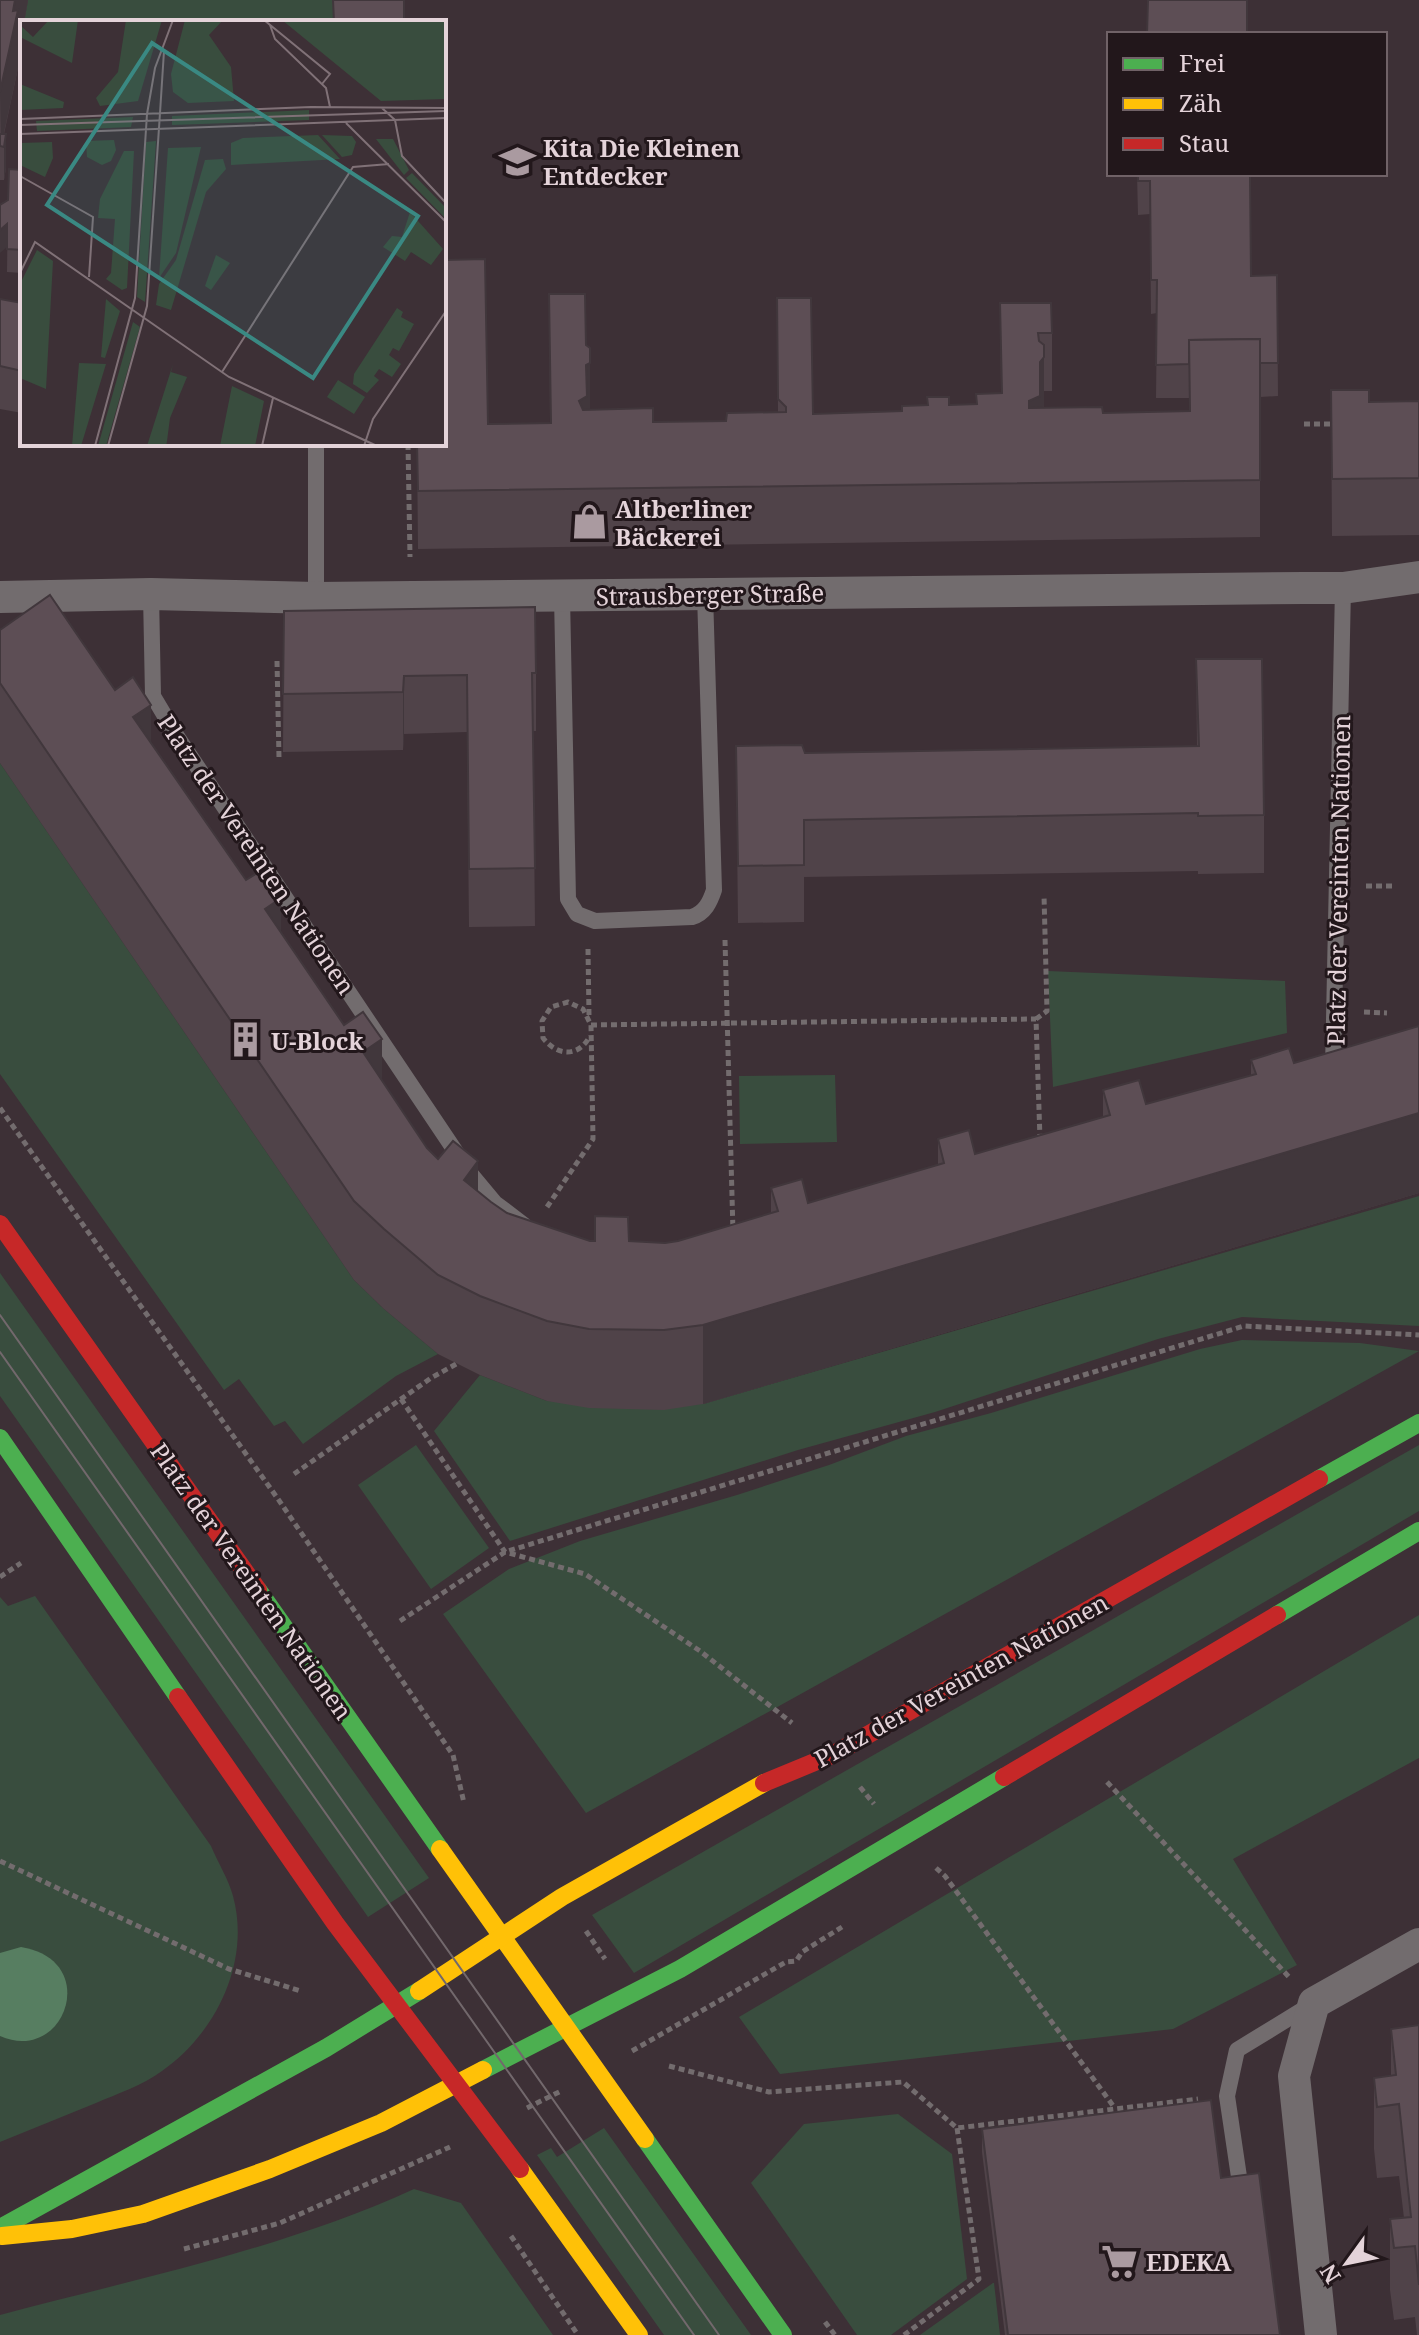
<svg xmlns="http://www.w3.org/2000/svg" width="1419" height="2335" viewBox="0 0 1419 2335" font-family="'Noto Serif',serif">
  <style>
    .green { fill: #394d3e }
    .water { fill: #577e61 }
    .lines { fill: none; stroke-linecap: round; stroke-linejoin: round }
    .path { stroke: #736c6e; stroke-width: 5; stroke-dasharray: 6 4; stroke-linecap: butt }
    .lane { stroke: #726c6e; stroke-width: 16 }
    .street { stroke: #726c6e; stroke-width: 32 }
    .fast { stroke: #4caf50; stroke-width: 18 }
    .slow { stroke: #ffc107; stroke-width: 18 }
    .jam { stroke: #c62828; stroke-width: 18 }
    .tram { stroke: #72686c; stroke-width: 2 }
    .wall { fill: #504349 }
    .shaded-wall { fill: #41373c }
    .building { fill: #5d4e55; stroke: #41373c; stroke-width: 2 }
    .labels { text-anchor: middle; dominant-baseline: central; stroke-width: 6; stroke-linejoin: round; paint-order: stroke }
    .poi-label { font-size: 24px; font-weight: bold; fill: #e4d3d9; stroke: #22171b; text-anchor: start }
    .street-label { font-size: 24px; fill: #e4d3d9; stroke: #22171b }
    .inset-road { fill: none; stroke: #807177; stroke-width: 2 }
    .view { fill: #3a8983; fill-opacity: 0.15; stroke: #3a8983; stroke-width: 4 }
    .inset-edge { fill: none; stroke: #e4d3d9; stroke-width: 4 }
  </style>
  <rect width="100%" height="100%" fill="#3d3036"/>
  <g class="green">
    <path d="M28 0H334V22H198L197 18 24 22Z"/>
    <path d="M0 763 354 1280 384 1309 438 1354 396 1376 303 1444 285 1421 274 1426 239 1379 224 1390 0 1074Z"/>
    <path d="M1048 971 1285 981 1287 1033 1053 1087Z"/>
    <path d="M835 1075 837 1142 740 1144 739 1076Z"/>
    <path d="M1419 1196V1326L1242 1317 1158 1339 935 1412 798 1450 510 1541 434 1431 480 1375 547 1401 703 1404Z"/>
    <path d="M0 1273 429 1878 368 1917 361 1907 0 1396Z"/>
    <path d="M1242 1340 1360 1343 1419 1351 586 1813 443 1614 509 1569 580 1541 737 1495 829 1465 906 1436 991 1413 1200 1349Z"/>
    <path d="M416 1445 489 1548 431 1589 358 1485Z"/>
    <path d="M1419 1445V1511L634 1973 592 1915Z"/>
    <path d="M35 1596 211 1846C218 1863 228 1878 233 1896 251 1962 216 2033 162 2071 143 2085 117 2094 96 2103 64 2116 32 2129 0 2142V1597L8 1606Z"/>
    <path d="M1419 1615V1758L1233 1859 1297 1965 1173 2029 780 2074 739 2017Z"/>
    <path d="M898 2114 952 2154 967 2279 891 2335H857L751 2183 804 2124Z"/>
    <path d="M604 2128 751 2335H664L537 2155 551 2148 557 2157Z"/>
    <path d="M414 2189 461 2203 553 2335H0V2315C139 2278 283 2249 414 2189Z"/>
    <path d="M994 2283 1000 2335H920L993 2283Z"/>
  </g>
  <path class="water" d="M21 1947C102 1960 65 2065 0 2036V1953Z"/>
  <g class="lines">
    <g class="path">
      <path d="M1304 424H1334"/>
      <path d="M408 444 410 557"/>
      <path d="M277 661 279 758"/>
      <path d="M1366 886H1393"/>
      <path d="M725 940 733 1232"/>
      <path d="M588 949 589 1015"/>
      <path d="M1364 1012 1387 1013"/>
      <path d="M1036 1019 1047 1011 1044 895"/>
      <path d="M591 1025 1036 1019 1040 1139"/>
      <path d="M0 1108 278 1499 453 1755 464 1803"/>
      <path d="M547 1207 593 1139 591 1025 583 1009 568 1002 551 1007 542 1021 543 1038C558 1057 579 1057 590 1036"/>
      <path d="M401 1399 505 1552 585 1574 700 1651 792 1723"/>
      <path d="M294 1474 431 1378 458 1363"/>
      <path d="M0 1577 21 1563"/>
      <path d="M400 1621 505 1552 1244 1326 1419 1335"/>
      <path d="M1107 1782 1289 1977"/>
      <path d="M860 1787 874 1804"/>
      <path d="M0 1861 229 1969 301 1991"/>
      <path d="M936 1868 945 1876 1114 2107"/>
      <path d="M586 1931 605 1959"/>
      <path d="M632 2051 786 1962 796 1961 802 1952 842 1927"/>
      <path d="M669 2066 769 2092 903 2082 957 2128 1198 2099"/>
      <path d="M527 2108 561 2091"/>
      <path d="M511 2236 578 2335"/>
      <path d="M184 2249 280 2223 450 2147"/>
      <path d="M825 2322 835 2335"/>
      <path d="M904 2335 979 2279 957 2128"/>
    </g>
    <g class="lane">
      <path d="M316 444V598"/>
      <path d="M151 594 153 696 178 738 470 1173 495 1203 524 1225"/>
      <path d="M562 596 568 899 577 914 595 921 692 917C705 913 710 902 714 890L705 594"/>
      <path d="M1333 1068 1343 588"/>
      <path d="M1242 2197 1227 2096 1237 2050 1312 2004"/>
    </g>
    <g class="street">
      <path d="M0 597 151 594 316 598 1304 588H1343L1419 577"/>
      <path d="M1321 2335 1294 2076 1314 2003 1419 1944"/>
    </g>
    <g class="fast">
      <path d="M0 1438 178 1697"/>
      <path d="M1319 1479 1419 1423"/>
      <path d="M258 1590 440 1849"/>
      <path d="M1277 1615 1419 1531"/>
      <path d="M483 2070 680 1969 1004 1777"/>
      <path d="M645 2139 783 2335"/>
      <path d="M0 2228 326 2048 419 1991"/>
    </g>
    <g class="slow">
      <path d="M440 1849 645 2139"/>
      <path d="M419 1991 562 1897 764 1783"/>
      <path d="M520 2169 639 2335"/>
      <path d="M2 2236 72 2229 143 2214 270 2169 381 2123 483 2070"/>
    </g>
    <g class="jam">
      <path d="M0 1224 258 1590"/>
      <path d="M178 1697 335 1923 520 2169"/>
      <path d="M1004 1777 1277 1615"/>
      <path d="M764 1783 834 1754 1319 1479"/>
    </g>
    <g class="tram">
      <path d="M0 1315 719 2335"/>
      <path d="M0 1352 694 2335"/>
    </g>
  </g>
  <g class="wall">
    <path d="M0 0H28L24 22H22L18 44V68L4 134 6 168 4 180H0Z"/>
    <path d="M22 170V273L7 272 8 200Z"/>
    <path d="M1137 174H1250L1251 276 1277 275 1278 396 1260 397V537L418 549 417 444 488 424 550 423 549 294 586 345 590 409 653 422 726 421 778 412 777 298 813 414 902 411 949 405 976 404 1001 393 1000 303 1052 333V391H1044V408L1103 413 1189 411V398H1156L1157 313 1151 314 1150 214 1138 215Z"/>
    <path d="M0 299 22 303V413L0 409Z"/>
    <path d="M1331 390 1369 402 1419 401V535L1332 536Z"/>
    <path d="M284 611 536 673V731H533L535 926 469 927 467 732 404 734 403 750 283 752Z"/>
    <path d="M0 630 115 690 427 1148 438 1159 491 1202 507 1213 590 1241 665 1243 678 1241 771 1214V1188L808 1203 938 1165V1139L975 1154 1103 1117V1090L1146 1104 1251 1075V1060L1294 1063 1419 1026V1193L703 1404 664 1410 589 1408 547 1401 480 1375 438 1354 384 1309 354 1280 0 763Z"/>
    <path d="M1196 659 1264 815V873L1198 874V871L804 877V922L738 923 736 746 805 753 1197 746Z"/>
    <path d="M1419 2025V2335H1417L1415 2317 1394 2320 1390 2290V2219L1404 2218 1399 2176 1377 2178 1374 2149V2078L1391 2076V2029Z"/>
    <path d="M982 2129 1221 2178 1280 2335H1005L982 2152Z"/>
  </g>
  <g class="shaded-wall">
    <path d="M15 0H28L24 22H22V29L18 44V68L1 146 0 92Z"/>
    <path d="M6 134V168L4 180V147Z"/>
    <path d="M7 224V247L0 253V230Z"/>
    <path d="M1044 357V414L1040 419V362Z"/>
    <path d="M590 363V421L587 422 579 401 586 365Z"/>
    <path d="M1040 396V454L1029 458V401Z"/>
    <path d="M404 676V734L403 750V692Z"/>
    <path d="M151 705V784L133 717Z"/>
    <path d="M281 898V977L265 909Z"/>
    <path d="M382 1039V1118L363 1052Z"/>
    <path d="M1419 1113V1193L703 1404V1325Z"/>
    <path d="M478 1161V1241L464 1180Z"/>
  </g>
  <g class="building">
    <path d="M0 0H15L13 11 18 10 0 92Z"/>
    <path d="M333 0H404V22H334Z"/>
    <path d="M1148 0H1247V34H1147Z"/>
    <path d="M0 134H6L4 147 0 146Z"/>
    <path d="M9 169 22 170V250L7 249V224L0 230V205L8 200Z"/>
    <path d="M1138 174H1250L1251 276 1277 275 1278 363H1260V339L1189 340V364L1156 365 1157 280H1151L1150 181H1138Z"/>
    <path d="M485 259 488 424 551 423 549 294H585L586 345 590 348V363L586 365 587 396 579 401 583 410 653 408V422L726 421 727 413 786 412V407L778 399 777 298H811L813 414 902 411V406L928 405 927 397H949V405L977 404 976 394 1002 393 1000 303H1051L1052 333H1038L1039 341 1044 345V357L1040 362V396L1029 401V408L1102 407 1103 413 1190 411 1189 340 1260 339V480L418 491 417 444H444V260Z"/>
    <path d="M0 299 22 303V371L0 366Z"/>
    <path d="M1331 390H1369V402L1419 401V478L1332 479Z"/>
    <path d="M50 595 115 690 133 677 151 705 133 717 246 880 262 870 272 883 281 898 265 909 344 1025 363 1012 382 1039 363 1052 427 1148 438 1159 453 1141 478 1161 464 1180 491 1202 507 1213 590 1241H595V1216L628 1217 629 1241 665 1243 678 1241 778 1211 771 1188 802 1179 808 1203 944 1163 938 1139 969 1130 975 1154 1110 1115 1103 1090 1139 1080 1146 1104 1256 1074 1251 1060 1289 1048 1294 1063 1419 1026V1113L703 1325 664 1330 589 1329 547 1321 480 1296 438 1275 384 1229 354 1201 0 683V630Z"/>
    <path d="M535 607 536 673H532L535 868 469 869 467 675 404 676 403 692 283 694 284 611Z"/>
    <path d="M1196 659H1262L1264 815 1198 816V813L804 820V865L738 866 736 746 802 745 805 753 1199 746Z"/>
    <path d="M1419 2025V2285L1415 2246 1394 2248 1390 2219 1411 2217 1399 2104 1377 2107 1374 2078 1396 2075 1391 2029Z"/>
    <path d="M1211 2100 1221 2178 1259 2173 1280 2335H1008L982 2129Z"/>
  </g>
  <defs>
    <symbol id="school-bare" viewBox="-9 -9 18 18"><path d="M0-5L7-2L0 1L-7-2ZM-4 1L0 2.5L4 1V4Q0 6-4 4Z" fill="#aa9aa0" stroke="#22171b" stroke-width="2.5" paint-order="stroke"/></symbol>
    <symbol id="shop-bare" viewBox="-9 -9 18 18"><path d="M-5-2.5h2.3a2.7 3.5 0 0 1 5.4 0H5L5.5 6h-11ZM-1.5-2.5h3a1.5 2.3 0 0 0-3 0Z" fill="#aa9aa0" stroke="#22171b" stroke-width="2.5" paint-order="stroke"/></symbol>
    <symbol id="building-bare" viewBox="-9 -9 18 18"><path d="M-4-6H4V6H1V3H-1V6H-4ZM-2.5-4.3h1.7v1.8h-1.7ZM.8-4.3h1.7v1.8H.8ZM-2.5-1h1.7V.8h-1.7ZM.8-1h1.7V.8H.8Z" fill="#aa9aa0" stroke="#22171b" stroke-width="2.5" paint-order="stroke"/></symbol>
    <symbol id="supermarket-bare" viewBox="-9 -9 18 18"><path d="M-6-5.5h2.5l.6 2H6L4.5 2H-2.5L-4.4-4H-6ZM-1.5 3.2a1.3 1.3 0 1 0 .1 0ZM3 3.2a1.3 1.3 0 1 0 .1 0Z" fill="#aa9aa0" stroke="#22171b" stroke-width="2.5" paint-order="stroke"/></symbol>
  </defs>
  <g fill-rule="evenodd">
    <use href="#school-bare" x="492" y="136" width="51" height="51"/>
    <use href="#shop-bare" x="564" y="496" width="51" height="51"/>
    <use href="#building-bare" x="220" y="1014" width="51" height="51"/>
    <use href="#supermarket-bare" x="1094" y="2236" width="51" height="51"/>
  </g>
  <g class="labels">
    <g class="poi-label">
      <text x="543" y="147">Kita Die Kleinen<tspan x="543" dy="28">Entdecker</tspan></text>
      <text x="615" y="508">Altberliner<tspan x="615" dy="28">Bäckerei</tspan></text>
      <text x="271" y="1040">U-Block</text>
      <text x="1146" y="2261">EDEKA</text>
    </g>
    <g class="street-label">
      <text transform="translate(710 594) rotate(-1)">Strausberger Straße</text>
      <text transform="translate(257 854) rotate(56)">Platz der Vereinten Nationen</text>
      <text transform="translate(1338 880) rotate(-89)">Platz der Vereinten Nationen</text>
      <text transform="translate(252 1581) rotate(55)">Platz der Vereinten Nationen</text>
      <text transform="translate(961 1680) rotate(-29)">Platz der Vereinten Nationen</text>
    </g>
  </g>
  <g transform="translate(20 20)">
    <rect width="426" height="426" fill="#3d3036"/>
    <path d="M29 0H58L52 43 0 17V5L13 17ZM106 0H142L118 81 80 86 76 78 98 52ZM165 0H203L189 15 211 47 214 81 168 83 153 72 151 54ZM262 0H426V79L361 81ZM0 64 44 82 43 88 0 90ZM289 90V100L152 105V96ZM113 97 111 107 17 111 16 101ZM298 115 320 139 211 145V123L223 118ZM302 115 332 116 336 122 332 135 322 137ZM356 119H373L389 150 384 155ZM94 120 96 130 91 141 82 145 67 137 66 121ZM136 121 125 282 117 277 126 122ZM32 122 33 138 25 157 0 145V123ZM181 127 156 233 139 258 148 128ZM104 131H114L107 268 102 270 86 259 91 253 95 199 78 198 80 179ZM203 139 206 149 186 172 151 290 136 285 139 264 156 240 185 140ZM392 153 426 188V199L386 158ZM390 192 423 229 411 245 391 232 385 241 363 227 372 216 382 217ZM17 230 33 241 26 369 0 358V264ZM196 235 210 243 191 270 185 266ZM86 279 100 291 85 338 81 337ZM377 288 383 292 381 297 394 304 379 331 373 328 369 335 381 344 372 357 359 349 354 356 359 360 347 373 333 364 334 354ZM113 302 120 307 86 426H78ZM59 343 86 344 61 426H52ZM153 344 151 352 167 357 150 398 147 421 146 426H127ZM318 360 345 377 334 394 307 377ZM212 366 244 381 235 426H200Z" fill="#394d3e"/>
    <path class="inset-road" d="M244 0 310 54 302 64M250 5 255 19 306 68 310 87M362 88 375 100 382 136 426 183M140 93 144 31M127 94 135 48 153 0M0 99 291 87 426 88M326 103 426 202M0 105 426 91M0 114 426 98M0 156 73 197 69 257M0 253 15 222 209 357 357 426M202 352 333 147 369 144M75 426 115 278 127 94M88 426 127 286 140 93M242 426 253 378M344 426 353 399 426 291"/>
    <path class="view" d="M132 23 398 196 293 358 27 185Z"/>
    <rect width="426" height="426" class="inset-edge"/>
  </g>
  <rect x="1107" y="32" width="280" height="144" fill="#22171b" stroke="#706267" stroke-width="2"/>
  <rect x="1123" y="58" width="40" height="12" fill="#4caf50" stroke="#706267" stroke-width="2"/>
  <text x="1179" y="72" font-size="24" fill="#e4d3d9">Frei</text>
  <rect x="1123" y="98" width="40" height="12" fill="#ffc107" stroke="#706267" stroke-width="2"/>
  <text x="1179" y="112" font-size="24" fill="#e4d3d9">Zäh</text>
  <rect x="1123" y="138" width="40" height="12" fill="#c62828" stroke="#706267" stroke-width="2"/>
  <text x="1179" y="152" font-size="24" fill="#e4d3d9">Stau</text>
  <g transform="translate(1347 2263) rotate(237)" stroke="#22171b" stroke-width="6" paint-order="stroke">
  <path d="M0-6L14 30L0 20L-14 30Z" fill="#e4d3d9"/>
  <text y="-12" font-size="22" font-weight="bold" text-anchor="middle" fill="#e4d3d9">N</text>
  </g>
</svg>
